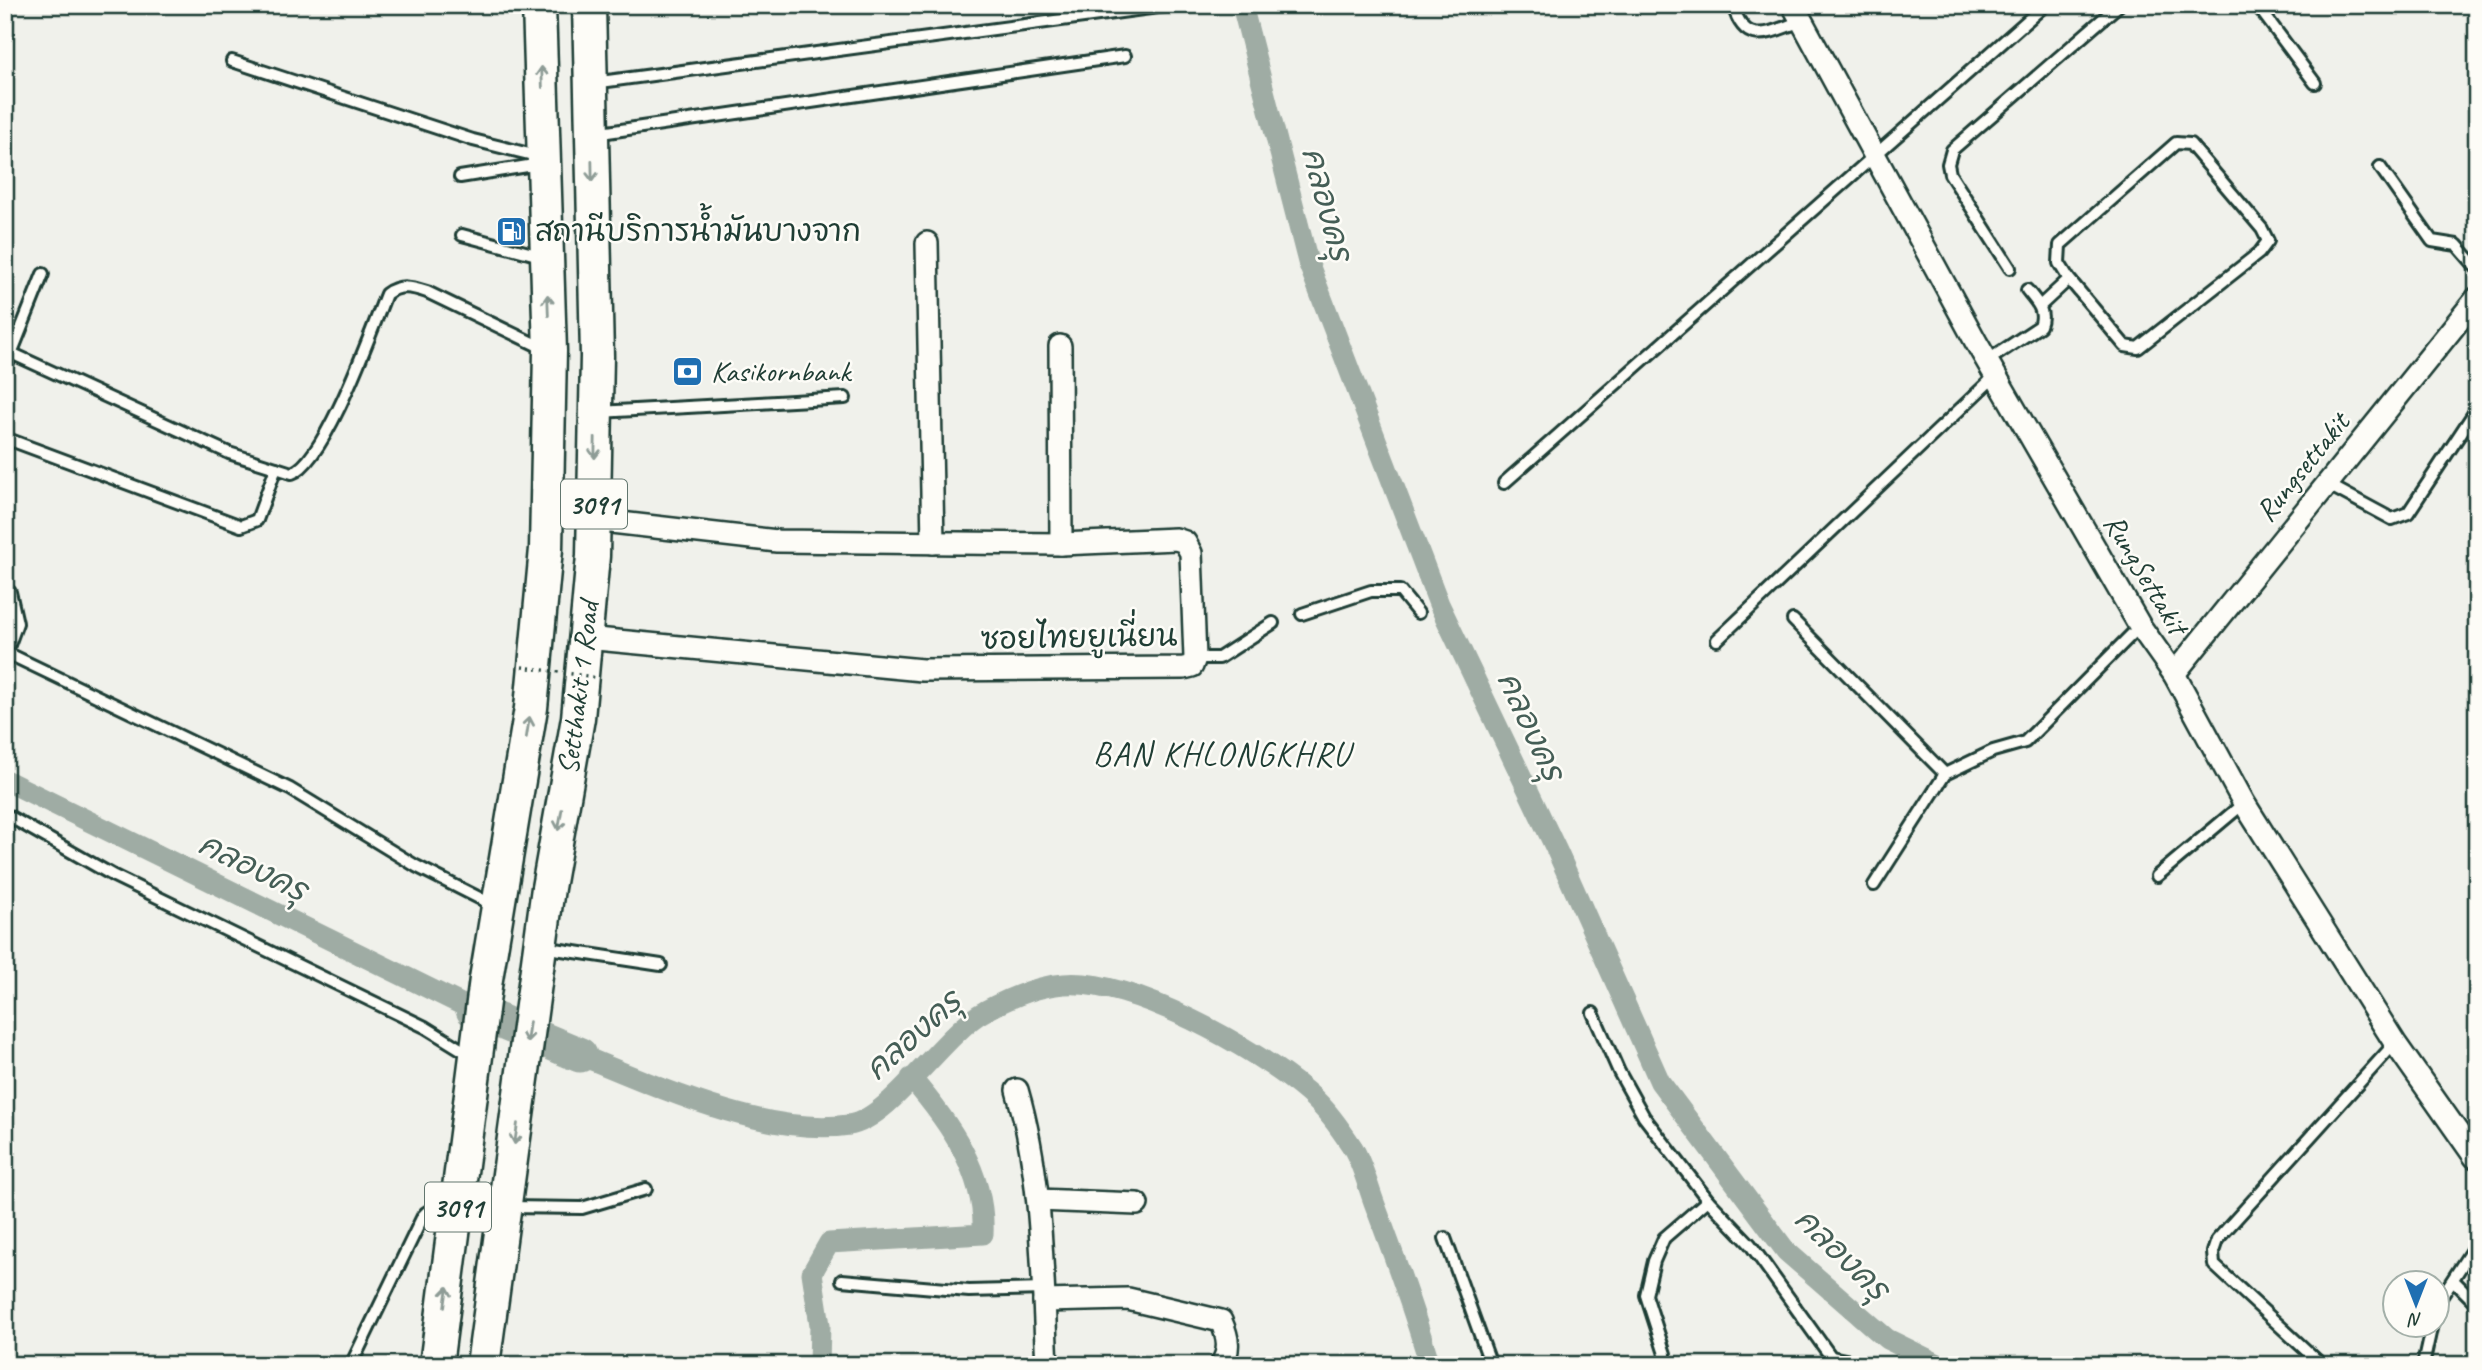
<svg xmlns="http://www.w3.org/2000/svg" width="2482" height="1370" viewBox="0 0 2482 1370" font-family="Caveat,'Playpen Sans Thai',sans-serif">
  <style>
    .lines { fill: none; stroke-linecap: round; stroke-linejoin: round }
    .canal { stroke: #9faca4; stroke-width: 21 }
    .river { stroke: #9faca4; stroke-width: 35 }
    .lane-casing { stroke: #1f3d34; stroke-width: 16 }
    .street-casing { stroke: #1f3d34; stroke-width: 26 }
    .primary-casing { stroke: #1f3d34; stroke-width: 37 }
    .lane { stroke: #fdfcf7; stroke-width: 10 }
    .street { stroke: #fdfcf7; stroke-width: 21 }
    .primary { stroke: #fdfcf7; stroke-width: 32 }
    .path-bridge { stroke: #1f3d34; stroke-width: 3.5; stroke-dasharray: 2 5; stroke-linecap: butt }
    .oneway { stroke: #8e9c96 }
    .labels { text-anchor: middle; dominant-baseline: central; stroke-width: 5; stroke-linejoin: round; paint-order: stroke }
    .shield { fill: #fdfcf7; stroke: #62766e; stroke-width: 2 }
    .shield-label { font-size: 28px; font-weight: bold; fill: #1f3d34 }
    .poi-label { font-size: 30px; fill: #1f3d34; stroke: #fdfcf7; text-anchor: start }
    .street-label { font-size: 30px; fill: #1f3d34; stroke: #fdfcf7 }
    .water-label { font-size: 32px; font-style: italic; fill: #455e56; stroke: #fdfcf7 }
    .quarter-label { font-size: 33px; letter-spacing: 2px; fill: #1f3d34; stroke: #fdfcf7 }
  </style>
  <rect width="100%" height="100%" fill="#f0f1eb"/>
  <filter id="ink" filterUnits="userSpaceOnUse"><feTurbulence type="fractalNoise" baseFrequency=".0143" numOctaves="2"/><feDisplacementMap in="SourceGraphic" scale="14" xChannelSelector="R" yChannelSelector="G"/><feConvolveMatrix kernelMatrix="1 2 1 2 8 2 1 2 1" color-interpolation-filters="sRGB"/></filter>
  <g filter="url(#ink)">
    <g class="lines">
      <g class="canal">
        <path d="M1242 5 1308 262 1439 604 1557 851 1660 1082 1786 1251 1887 1339 1940 1365"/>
        <path d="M5 780 473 1010"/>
        <path d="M580 1055C656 1086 766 1137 849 1125 891 1119 944 1032 985 1011 1009 998 1037 986 1064 984 1130 978 1257 1049 1307 1092 1326 1108 1339 1127 1353 1148 1363 1165 1368 1187 1375 1205 1395 1258 1414 1311 1430 1365"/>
        <path d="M819 1365 820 1325 812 1273 829 1243 983 1234C986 1173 949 1122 911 1078"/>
      </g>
      <path class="river" d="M473 1010 580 1055"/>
      <defs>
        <g id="lane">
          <path d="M1733 5C1745 49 1769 32 1802 21"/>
          <path d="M2257 5 2315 83"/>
          <path d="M232 61 473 140 541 157"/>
          <path d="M593 83 1173 5"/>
          <path d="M594 134 1125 56"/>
          <path d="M2380 167 2432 241 2457 245 2477 268"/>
          <path d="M460 177 540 164"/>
          <path d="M462 235 544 257"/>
          <path d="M2010 268 1950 174 1948 164 1952 150 2119 5"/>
          <path d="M2040 306 2069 279 2059 263 2060 245 2176 143 2190 144 2262 229 2268 241 2259 253 2138 348 2125 346 2069 279"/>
          <path d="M11 353 229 453 292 473C325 462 372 329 386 294 400 284 412 287 427 292L545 349"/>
          <path d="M1987 361 2040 326C2046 311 2037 302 2027 290"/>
          <path d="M5 369 43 274"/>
          <path d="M599 412 845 398"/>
          <path d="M5 438 241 526 257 520 276 468"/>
          <path d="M1504 483 2045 5"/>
          <path d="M2327 484 2392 519 2408 513 2474 413"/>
          <path d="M1302 614 1371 591H1400L1418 613"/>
          <path d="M1793 620 1945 774"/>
          <path d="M1717 640 1995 376"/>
          <path d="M5 652 290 789 416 866 495 906"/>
          <path d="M6 653 17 623 10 592"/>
          <path d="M1195 658H1219L1273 623"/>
          <path d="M5 814 114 876 425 1027 472 1056"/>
          <path d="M2157 876 2244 803"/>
          <path d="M1874 885 1945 774 1993 751 2025 742 2140 626"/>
          <path d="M542 947 661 965"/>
          <path d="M1593 1013 1619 1072 1644 1117 1708 1200 1750 1244 1831 1357"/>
          <path d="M508 1207 582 1208 646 1189"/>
          <path d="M1445 1238 1491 1365"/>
          <path d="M842 1280 969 1291 1043 1289"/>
          <path d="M2453 1280 2477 1304"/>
          <path d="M2436 1310 2440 1299 2477 1242"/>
          <path d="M351 1365 423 1216C432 1205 441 1208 454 1211"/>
          <path d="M1663 1365 1665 1354 1646 1295 1654 1261 1664 1238 1708 1200"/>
          <path d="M1821 1365 1831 1357 1870 1365"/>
          <path d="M2322 1365 2214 1265 2213 1252 2217 1240 2395 1043"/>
          <path d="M2423 1365 2432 1324"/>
        </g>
        <g id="street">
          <path d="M1793 5 1976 342 2140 626 2174 674 2244 803 2395 1043 2475 1157"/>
          <path d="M927 243 933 543"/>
          <path d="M1060 346 1061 544"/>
          <path d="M586 638 922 670 1184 668 1192 666 1195 658 1191 553 1185 542 1176 539 1061 544 777 541 594 520"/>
          <path d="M2174 674 2477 298"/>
          <path d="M1017 1090C1043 1179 1042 1272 1047 1365"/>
          <path d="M1038 1200 1137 1204"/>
          <path d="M1044 1301 1128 1299 1221 1321C1228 1337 1231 1350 1221 1365"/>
        </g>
        <g id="primary">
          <path d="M436 1365 486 979 531 708 546 549 550 351 539 5"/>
          <path d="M483 1365 548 888 578 718 593 556 597 356 589 5"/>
        </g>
      </defs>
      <use href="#lane" class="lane-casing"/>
      <use href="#street" class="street-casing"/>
      <use href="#primary" class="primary-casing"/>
      <use href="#lane" class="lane"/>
      <use href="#street" class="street"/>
      <use href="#primary" class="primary"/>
      <path class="path-bridge" d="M522 667 594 677"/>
    </g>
    <defs><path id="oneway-shaft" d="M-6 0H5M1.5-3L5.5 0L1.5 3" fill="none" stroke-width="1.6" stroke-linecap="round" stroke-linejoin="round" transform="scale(1.75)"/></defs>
    <g class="oneway">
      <use href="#oneway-shaft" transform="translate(542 77) rotate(-92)"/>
      <use href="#oneway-shaft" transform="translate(592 171) rotate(89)"/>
      <use href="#oneway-shaft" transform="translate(548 305) rotate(-92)"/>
      <use href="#oneway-shaft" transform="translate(595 448) rotate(91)"/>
      <use href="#oneway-shaft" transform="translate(528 727) rotate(-81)"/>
      <use href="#oneway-shaft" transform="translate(560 820) rotate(100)"/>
      <use href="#oneway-shaft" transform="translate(528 1032) rotate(98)"/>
      <use href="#oneway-shaft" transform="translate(516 1134) rotate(98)"/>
      <use href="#oneway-shaft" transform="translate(446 1297) rotate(-82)"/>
    </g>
  </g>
  <defs>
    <symbol id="fuel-square" viewBox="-11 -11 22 22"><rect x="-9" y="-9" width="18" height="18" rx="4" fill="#1f6fb2" stroke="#fdfcf7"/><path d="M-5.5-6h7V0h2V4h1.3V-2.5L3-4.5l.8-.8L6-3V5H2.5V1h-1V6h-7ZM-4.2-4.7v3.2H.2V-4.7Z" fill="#fff"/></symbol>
    <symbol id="bank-square" viewBox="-11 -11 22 22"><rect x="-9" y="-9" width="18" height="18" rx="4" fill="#1f6fb2" stroke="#fdfcf7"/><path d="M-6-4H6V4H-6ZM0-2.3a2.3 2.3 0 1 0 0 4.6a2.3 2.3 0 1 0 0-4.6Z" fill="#fff"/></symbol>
  </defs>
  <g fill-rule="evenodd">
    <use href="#fuel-square" x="494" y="214" width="35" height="35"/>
    <use href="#bank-square" x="670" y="354" width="35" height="35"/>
  </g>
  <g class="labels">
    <g class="shield">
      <rect x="561" y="479.5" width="66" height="49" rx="5"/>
      <rect x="425" y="1182.5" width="66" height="49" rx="5"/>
    </g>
    <g class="shield-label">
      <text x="594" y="504">3091</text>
      <text x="458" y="1207">3091</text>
    </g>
    <g class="poi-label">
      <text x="535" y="231">สถานีบริการน้ำมันบางจาก</text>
      <text x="711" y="371">Kasikornbank</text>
    </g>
    <g class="street-label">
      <text transform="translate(2302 467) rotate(-51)">Rungsettakit</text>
      <text transform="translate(2146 574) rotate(59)">RungSettakit</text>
      <text transform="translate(1079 637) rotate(-1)">ซอยไทยยูเนี่ยน</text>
      <text transform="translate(578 688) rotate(-83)">Setthakit 1 Road</text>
    </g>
    <g class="water-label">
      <text transform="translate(1327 204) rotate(75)">คลองครุ</text>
      <text transform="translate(1531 726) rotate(65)">คลองครุ</text>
      <text transform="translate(253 867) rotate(26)">คลองครุ</text>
      <text transform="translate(913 1035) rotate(-42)">คลองครุ</text>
      <text transform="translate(1842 1254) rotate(44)">คลองครุ</text>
    </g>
    <g class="quarter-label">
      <text x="1222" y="754">BAN KHLONGKHRU</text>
    </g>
  </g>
  <rect width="2482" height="1370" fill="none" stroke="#fdfcf7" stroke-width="28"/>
  <rect x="14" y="14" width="2454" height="1342" fill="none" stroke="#1f3d34" stroke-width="2.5" filter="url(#ink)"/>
  <g transform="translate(2416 1304) rotate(180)"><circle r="33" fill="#fdfcf7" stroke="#a4b0a9" stroke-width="2"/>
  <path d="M0-5L12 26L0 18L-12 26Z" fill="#1f6fb2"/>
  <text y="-10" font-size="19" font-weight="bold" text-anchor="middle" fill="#1f3d34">N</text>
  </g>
</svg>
